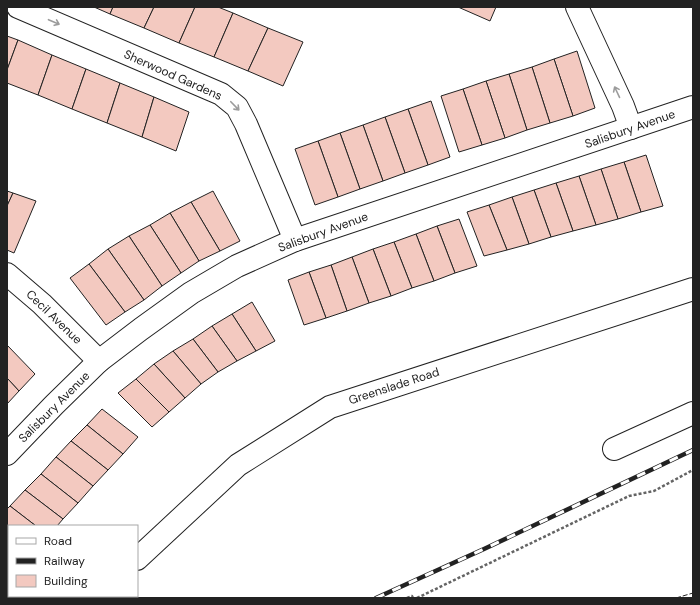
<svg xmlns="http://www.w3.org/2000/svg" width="700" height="605" viewBox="0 0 700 605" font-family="'DM Sans',sans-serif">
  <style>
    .building { fill: #f3c9c0; stroke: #222 }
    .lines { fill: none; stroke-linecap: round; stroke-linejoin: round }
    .minor-casing { stroke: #222; stroke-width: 24 }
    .path { stroke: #646464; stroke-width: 2.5; stroke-dasharray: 3 2; stroke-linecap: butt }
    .minor { stroke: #fff; stroke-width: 22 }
    .rail-casing { stroke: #222; stroke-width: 4.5 }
    .rail { stroke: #fff; stroke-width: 3; stroke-dasharray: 9; stroke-linecap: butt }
    .fence { stroke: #222; stroke-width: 1; stroke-dasharray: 5 2; stroke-linecap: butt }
    .oneway { stroke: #9c9c9c }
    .labels { text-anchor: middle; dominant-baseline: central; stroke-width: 3; stroke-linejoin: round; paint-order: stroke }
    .street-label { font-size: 12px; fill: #222; stroke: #fff }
  </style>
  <rect width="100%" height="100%" fill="#fff"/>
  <g class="building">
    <path d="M94 7H113L110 14Z"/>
    <path d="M113 7H154L144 28 110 14Z"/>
    <path d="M154 7H195L179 43 144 28Z"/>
    <path d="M195 7H218L233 13 214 57 179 43Z"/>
    <path d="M458 7H496L490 21Z"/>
    <path d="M233 13 268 28 248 71 214 57Z"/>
    <path d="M268 28 303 42 283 86 248 71Z"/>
    <path d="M7 36 18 40 7 70Z"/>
    <path d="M18 40 52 55 38 95 7 83V70Z"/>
    <path d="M577 51 595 108 573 116 554 59Z"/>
    <path d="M52 55 86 69 72 109 38 95Z"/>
    <path d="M554 59 573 116 550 123 532 67Z"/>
    <path d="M532 67 550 123 527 130 509 74Z"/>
    <path d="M86 69 120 83 107 123 72 109Z"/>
    <path d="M509 74 527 130 505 138 486 81Z"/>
    <path d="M486 81 505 138 482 145 463 89Z"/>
    <path d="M120 83 154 97 142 137 107 123Z"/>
    <path d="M463 89 482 145 459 152 441 96Z"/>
    <path d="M154 97 189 112 176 151 142 137Z"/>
    <path d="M431 101 450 157 428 165 408 109Z"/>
    <path d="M408 109 428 165 405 173 385 117Z"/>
    <path d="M385 117 405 173 383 181 363 125Z"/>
    <path d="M363 125 383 181 360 189 340 133Z"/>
    <path d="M340 133 360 189 338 197 318 141Z"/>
    <path d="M318 141 338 197 315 205 295 149Z"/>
    <path d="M646 155 663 206 641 212 624 162Z"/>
    <path d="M624 162 641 212 618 219 601 169Z"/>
    <path d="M601 169 618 219 596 225 579 176Z"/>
    <path d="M579 176 596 225 573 231 556 183Z"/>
    <path d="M556 183 573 231 551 237 534 190Z"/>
    <path d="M534 190 551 237 529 244 512 197Z"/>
    <path d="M7 191 13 193 7 206Z"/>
    <path d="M213 191 240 241 220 251 191 202Z"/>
    <path d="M13 193 36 201 14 253 7 250V206Z"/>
    <path d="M512 197 529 244 507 250 489 205Z"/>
    <path d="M191 202 220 251 199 261 170 213Z"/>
    <path d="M489 205 507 250 484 256 467 212Z"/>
    <path d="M170 213 199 261 181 273 150 225Z"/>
    <path d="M459 219 477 266 455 273 437 226Z"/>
    <path d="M150 225 181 273 162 286 129 236Z"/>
    <path d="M437 226 455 273 434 281 416 234Z"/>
    <path d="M416 234 434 281 412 288 394 242Z"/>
    <path d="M129 236 162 286 144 300 108 249Z"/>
    <path d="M394 242 412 288 391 296 373 249Z"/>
    <path d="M108 249 144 300 125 312 89 264Z"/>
    <path d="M373 249 391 296 369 303 352 257Z"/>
    <path d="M352 257 369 303 347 311 331 265Z"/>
    <path d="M89 264 125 312 106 325 70 278Z"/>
    <path d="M331 265 347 311 326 318 309 272Z"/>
    <path d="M309 272 326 318 304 325 288 280Z"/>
    <path d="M252 302 275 341 256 351 232 314Z"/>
    <path d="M232 314 256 351 237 361 212 326Z"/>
    <path d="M212 326 237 361 218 372 193 339Z"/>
    <path d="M193 339 218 372 201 384 173 351Z"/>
    <path d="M7 345 35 374 19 391 7 378Z"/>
    <path d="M173 351 201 384 185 398 154 364Z"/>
    <path d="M154 364 185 398 169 412 136 379Z"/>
    <path d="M7 378 19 391 7 404Z"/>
    <path d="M136 379 169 412 152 427 118 393Z"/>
    <path d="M102 409 138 437 123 454 87 425Z"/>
    <path d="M87 425 123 454 108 470 71 441Z"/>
    <path d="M71 441 108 470 93 486 56 457Z"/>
    <path d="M56 457 93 486 78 503 41 474Z"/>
    <path d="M41 474 78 503 63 519 25 490Z"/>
    <path d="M25 490 63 519 57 526H36L10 506Z"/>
    <path d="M10 506 36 526H9V533L7 531V509Z"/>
    <path d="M7 531 9 533V561L7 559Z"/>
    <path d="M7 559 9 561V576L7 578Z"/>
  </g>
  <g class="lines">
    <defs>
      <g id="minor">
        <path d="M18 7 221 94 237 107 246 124 295 240"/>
        <path d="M577 7 623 106 631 128"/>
        <path d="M7 274 42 304 99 361"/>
        <path d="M614 449 693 413"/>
        <path d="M7 454 54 405 99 361 141 329 191 293 237 266 295 240 693 107"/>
        <path d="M137 559 238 465 330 407 693 289"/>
        <path d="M93 598 95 596"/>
      </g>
    </defs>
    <use href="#minor" class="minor-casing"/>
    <g class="path">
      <path d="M407 598 412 596 413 598"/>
      <path d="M417 598 629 496 654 491 693 470"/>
    </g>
    <use href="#minor" class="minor"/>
    <defs>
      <path id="rail" d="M376 598 484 549 693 450"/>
    </defs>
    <use href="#rail" class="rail-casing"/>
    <use href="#rail" class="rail"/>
    <path class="fence" d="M676 598 693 593"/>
  </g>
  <defs><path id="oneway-shaft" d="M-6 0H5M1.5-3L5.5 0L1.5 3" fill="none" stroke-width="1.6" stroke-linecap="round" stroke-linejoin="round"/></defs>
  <g class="oneway">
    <use href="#oneway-shaft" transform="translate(54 22) rotate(23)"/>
    <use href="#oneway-shaft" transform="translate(617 92) rotate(-115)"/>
    <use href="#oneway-shaft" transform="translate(235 106) rotate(46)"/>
  </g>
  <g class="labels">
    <g class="street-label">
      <text transform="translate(173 75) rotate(24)">Sherwood Gardens</text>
      <text transform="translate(630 129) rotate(-19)">Salisbury Avenue</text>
      <text transform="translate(323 232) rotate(-20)">Salisbury Avenue</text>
      <text transform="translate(54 317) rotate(44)">Cecil Avenue</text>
      <text transform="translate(394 386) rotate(-18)">Greenslade Road</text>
      <text transform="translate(54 407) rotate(-45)">Salisbury Avenue</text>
    </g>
  </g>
  <rect width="700" height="605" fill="none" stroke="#222222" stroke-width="16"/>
  <rect x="8" y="525" width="130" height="72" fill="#ffffff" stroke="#a7a7a7"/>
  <rect x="16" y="538" width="20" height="6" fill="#ffffff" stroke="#a7a7a7"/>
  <text x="44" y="545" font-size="12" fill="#222222">Road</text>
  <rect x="16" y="558" width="20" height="6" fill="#222222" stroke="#a7a7a7"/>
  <text x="44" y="565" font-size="12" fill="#222222">Railway</text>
  <rect x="16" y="575" width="20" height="12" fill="#f3c9c0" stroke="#a7a7a7"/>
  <text x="44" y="585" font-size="12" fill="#222222">Building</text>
</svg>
